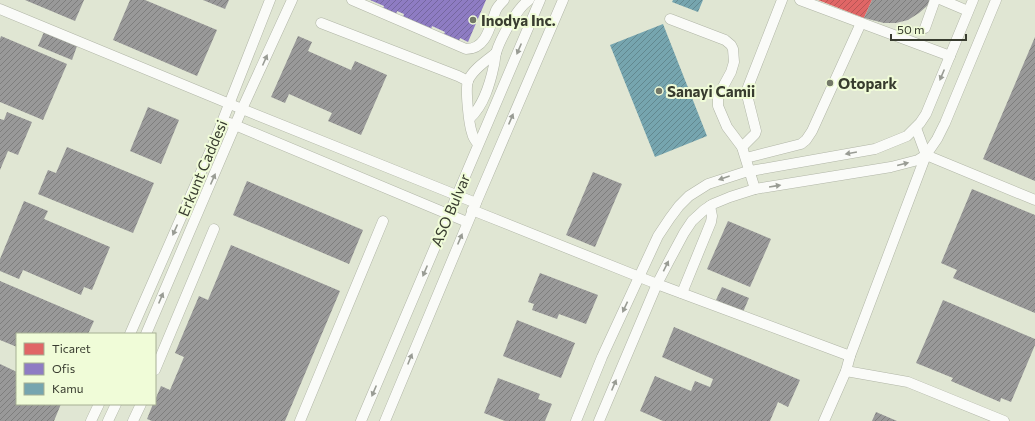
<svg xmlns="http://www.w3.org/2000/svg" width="1035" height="421" viewBox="0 0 1035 421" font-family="Commissioner,sans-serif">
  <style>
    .shops { fill: url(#shops-hatch) }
    .offices { fill: url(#offices-hatch) }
    .public { fill: url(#public-hatch) }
    .industry { fill: url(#industry-hatch) }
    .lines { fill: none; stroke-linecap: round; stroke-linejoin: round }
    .minor-casing { stroke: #b0b5a6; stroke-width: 11 }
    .minor { stroke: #fafbf8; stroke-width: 10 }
    .oneway { fill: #999c94 }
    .poi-dot { fill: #737868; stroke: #f0fcd8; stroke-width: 1.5 }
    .labels { text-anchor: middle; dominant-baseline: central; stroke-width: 4; stroke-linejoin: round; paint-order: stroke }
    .poi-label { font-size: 15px; font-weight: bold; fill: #383c2f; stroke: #f0fcd8; text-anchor: start }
    .street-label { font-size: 15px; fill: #383c2f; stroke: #f0fcd8 }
  </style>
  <defs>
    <pattern id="shops-hatch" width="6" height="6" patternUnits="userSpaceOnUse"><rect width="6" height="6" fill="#e06666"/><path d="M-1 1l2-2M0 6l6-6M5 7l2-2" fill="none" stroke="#b75554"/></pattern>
    <pattern id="offices-hatch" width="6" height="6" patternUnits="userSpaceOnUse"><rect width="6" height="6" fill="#8e7cc3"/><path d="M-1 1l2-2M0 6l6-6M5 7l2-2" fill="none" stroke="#75679f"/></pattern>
    <pattern id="public-hatch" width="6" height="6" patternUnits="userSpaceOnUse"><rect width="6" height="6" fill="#76a5af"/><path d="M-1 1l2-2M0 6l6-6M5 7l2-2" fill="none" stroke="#62888f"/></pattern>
    <pattern id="industry-hatch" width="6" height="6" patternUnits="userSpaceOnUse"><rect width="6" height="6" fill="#999"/><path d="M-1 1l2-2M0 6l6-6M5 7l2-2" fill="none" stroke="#7e7e7d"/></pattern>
  </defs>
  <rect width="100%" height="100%" fill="#e0e6d3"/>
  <path class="shops" d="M818 0H872L864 18Z"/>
  <path class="offices" d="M370 0H486L468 42 460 38 459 41 444 34 445 32 432 26 431 29 403 17 404 14 397 11 396 15 383 9 384 6Z"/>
  <g class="public">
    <path d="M673 0H703L698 12 672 2Z"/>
    <path d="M663 24 707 136 655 157 610 45Z"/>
  </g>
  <g class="industry">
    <path d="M25 0H84L75 21Z"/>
    <path d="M130 0H145L217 30 197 76 113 40Z"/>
    <path d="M203 0H229L225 9Z"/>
    <path d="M872 0H930L928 5 919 13 908 20 896 23H884L864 18Z"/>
    <path d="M44 32 77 46 72 60 38 46Z"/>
    <path d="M1 36 67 64 43 120 0 102V39Z"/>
    <path d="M298 36 312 42 308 51 351 70 355 61 387 75 361 135 328 121 332 113 289 94 285 103 271 97Z"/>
    <path d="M1035 37V181L983 159Z"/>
    <path d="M148 107 179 120 161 164 130 151Z"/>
    <path d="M7 112 32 122 18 155 8 151 0 170V119L4 120Z"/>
    <path d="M67 147 154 183 133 233 38 194 48 170 56 173Z"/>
    <path d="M593 172 622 184 595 247 566 235Z"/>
    <path d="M247 181 363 230 349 264 233 215Z"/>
    <path d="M972 189 1035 215V313L953 278 957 270 941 263Z"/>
    <path d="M24 201 48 211 44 219 110 247 92 290 84 287 81 295 23 270 19 279 0 271V259Z"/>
    <path d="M728 221 771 239 750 287 707 269Z"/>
    <path d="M231 245 340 291 285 421H152L147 419 153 404H155V400L161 386 170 390 184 357 175 353 199 296 208 300Z"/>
    <path d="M540 273 598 295 586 324 559 314 557 319 532 310 534 304 528 302Z"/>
    <path d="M0 281 94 321 88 334H17V347L0 340Z"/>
    <path d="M722 287 749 298 743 312 716 300Z"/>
    <path d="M943 300 1035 339V345L1011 402 1001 398 1000 402 951 381 953 378 916 363Z"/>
    <path d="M517 320 575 343 561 378 503 356Z"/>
    <path d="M674 327 800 380 788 407 778 402 770 421H663L640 411 655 376 691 391 695 381 710 387 713 379 662 357Z"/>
    <path d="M0 364 17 372V404H61L54 421H0Z"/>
    <path d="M498 378 540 394 538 399 552 404 545 421H505L484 413Z"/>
    <path d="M876 412 897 421H872Z"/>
  </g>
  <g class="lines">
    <defs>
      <g id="minor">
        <path d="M352 0 466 49C487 49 490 25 496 10 498 6 501 3 504 0"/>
        <path d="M800 0 950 56"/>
        <path d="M942 0 968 11"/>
        <path d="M0 9 242 109 476 203"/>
        <path d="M670 19 725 40 731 45 733 49 734 62 731 72 718 96V106L727 127 742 147 755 189"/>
        <path d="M321 23 458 76 468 81"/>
        <path d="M925 28 935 0"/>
        <path d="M470 118C484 105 490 84 494 65 495 61 495 56 496 53 500 39 517 8 529 0"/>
        <path d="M230 123 467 222"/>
        <path d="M478 144C475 140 473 138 472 133 469 125 465 89 468 81 472 70 487 60 496 53"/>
        <path d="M742 147 755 134 756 131 747 95 748 87 782 0"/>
        <path d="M926 155 1035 200"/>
        <path d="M746 158 801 144 806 140 812 131 861 23"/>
        <path d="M472 210 657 284 850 356"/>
        <path d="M682 293 711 222 712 216 710 206"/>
        <path d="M130 334 215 140 270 0"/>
        <path d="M146 334 242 109 292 0"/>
        <path d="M155 370 214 229"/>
        <path d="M846 371 908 382 1004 421"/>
        <path d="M91 421 99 404"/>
        <path d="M108 421 116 404"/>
        <path d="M133 421 141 404"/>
        <path d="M300 421 383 221"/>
        <path d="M361 421 540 0"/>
        <path d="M385 421 476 203 563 0"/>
        <path d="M576 421 602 357 658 236 670 218 679 206 689 196 708 184 745 172 875 149 907 136 920 123 926 114 973 0"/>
        <path d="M599 421 657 284 669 261 684 233 692 221 704 210 713 204 730 197 755 189 891 167 918 160 926 155 937 139 945 123 996 0"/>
        <path d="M824 421 846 371 850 356 926 155 916 128"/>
      </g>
    </defs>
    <use href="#minor" class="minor-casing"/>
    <use href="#minor" class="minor"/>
  </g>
  <defs><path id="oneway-solid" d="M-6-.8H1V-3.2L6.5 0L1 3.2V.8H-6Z"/></defs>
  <g class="oneway">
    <use href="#oneway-solid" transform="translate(519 49) rotate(113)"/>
    <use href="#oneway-solid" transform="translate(265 60) rotate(-66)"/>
    <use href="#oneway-solid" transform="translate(942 75) rotate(113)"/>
    <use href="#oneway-solid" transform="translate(511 119) rotate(-67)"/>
    <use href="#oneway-solid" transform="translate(851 153) rotate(170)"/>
    <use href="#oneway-solid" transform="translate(903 164) rotate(-14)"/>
    <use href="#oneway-solid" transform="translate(724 178) rotate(161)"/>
    <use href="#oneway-solid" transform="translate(213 179) rotate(-66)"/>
    <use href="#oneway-solid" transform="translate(775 186) rotate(-9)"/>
    <use href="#oneway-solid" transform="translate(175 230) rotate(114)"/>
    <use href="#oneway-solid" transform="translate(460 239) rotate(-67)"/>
    <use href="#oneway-solid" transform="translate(666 266) rotate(-64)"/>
    <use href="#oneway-solid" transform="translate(425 271) rotate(113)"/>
    <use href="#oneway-solid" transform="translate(161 298) rotate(-67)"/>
    <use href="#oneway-solid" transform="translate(625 307) rotate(115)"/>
    <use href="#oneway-solid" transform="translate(410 359) rotate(-68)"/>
    <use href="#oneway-solid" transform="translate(614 385) rotate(-67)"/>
    <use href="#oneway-solid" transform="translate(374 391) rotate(113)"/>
  </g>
  <g class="poi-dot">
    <circle cx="473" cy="20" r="4"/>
    <circle cx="830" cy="83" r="4"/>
    <circle cx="659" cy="91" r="4"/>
  </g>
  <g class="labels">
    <g class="poi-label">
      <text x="481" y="20">Inodya Inc.</text>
      <text x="838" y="83">Otopark</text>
      <text x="667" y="91">Sanayi Camii</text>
    </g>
    <g class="street-label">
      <text transform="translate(202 168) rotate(-67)">Erkunt Caddesi</text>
      <text transform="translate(450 210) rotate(-67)">ASO Bulvar</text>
    </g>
  </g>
  <rect x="16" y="333" width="140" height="72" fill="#f0fcd8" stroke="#a6af94"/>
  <rect x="24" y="343" width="20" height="12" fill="#e06666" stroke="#a6af94"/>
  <text x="52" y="353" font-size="12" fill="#383c2f">Ticaret</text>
  <rect x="24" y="363" width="20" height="12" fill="#8e7cc3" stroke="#a6af94"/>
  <text x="52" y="373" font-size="12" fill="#383c2f">Ofis</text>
  <rect x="24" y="383" width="20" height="12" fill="#76a5af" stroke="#a6af94"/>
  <text x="52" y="393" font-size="12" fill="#383c2f">Kamu</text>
  <path d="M891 34v6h75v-6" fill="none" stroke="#383c2f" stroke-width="2"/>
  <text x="897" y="34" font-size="12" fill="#383c2f" stroke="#f0fcd8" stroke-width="3" paint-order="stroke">50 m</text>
</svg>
